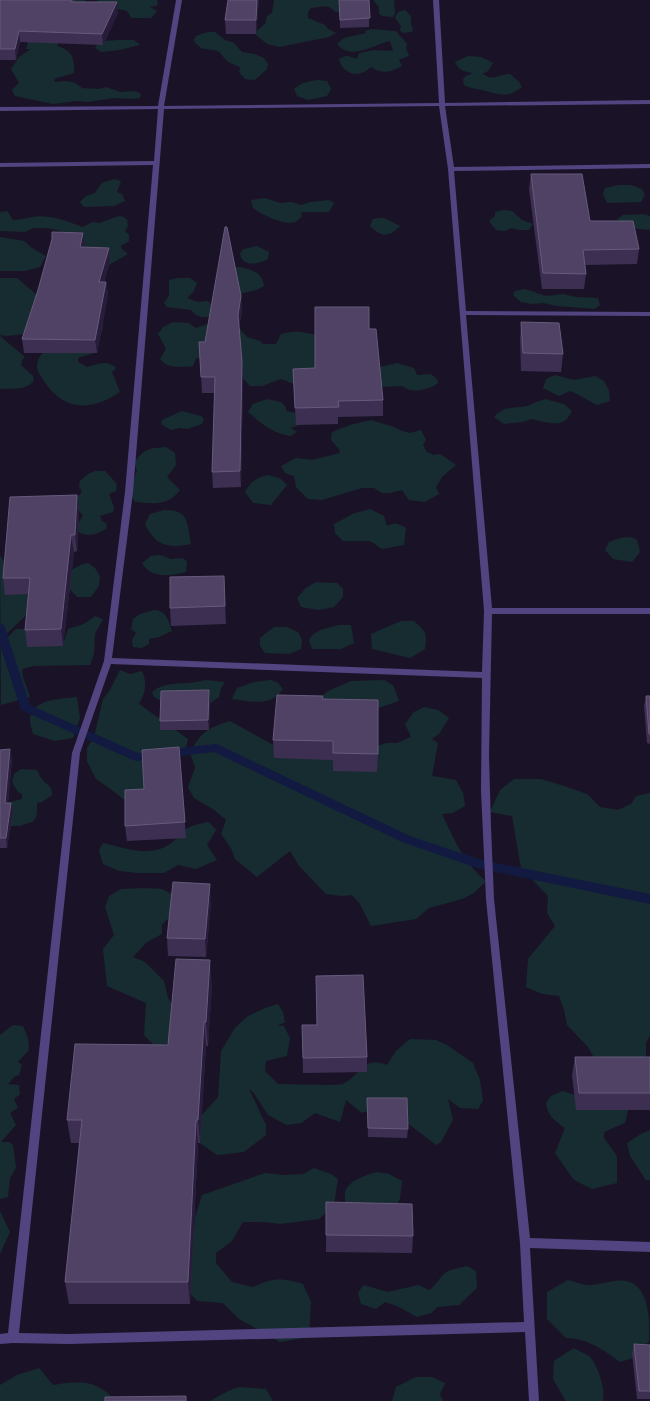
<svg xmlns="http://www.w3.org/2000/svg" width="650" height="1401" viewBox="0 0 650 1401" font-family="Montserrat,sans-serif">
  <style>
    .green { fill: #172c30 }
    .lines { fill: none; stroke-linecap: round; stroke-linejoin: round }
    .stream { fill: #121a41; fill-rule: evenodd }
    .minor { fill: #524480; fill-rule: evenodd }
    .wall { fill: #3d2f52 }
    .shaded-wall { fill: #271c39 }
    .building { fill: #4f4264; stroke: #675a7c }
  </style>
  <rect width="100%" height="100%" fill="#1a1327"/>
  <g class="green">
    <path d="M73 0H84L90 3 99 0H157L158 4 156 6 150 7 157 11 151 18H131L128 12 124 10 69 3Z"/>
    <path d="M274 0H357L341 13C333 12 334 9 329 7 323 5 316 8 311 8L308 12V18L325 25 328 29 336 33 329 37 279 47 267 44 254 33 265 24 267 16 272 13Z"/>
    <path d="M373 0H394L395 13 393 17 383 16 379 14V7Z"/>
    <path d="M405 10 411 16V25L413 28 412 32 403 33 400 30 401 26 395 18 398 12Z"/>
    <path d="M371 29 396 31 407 44 406 48 409 56 399 60 402 66C391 72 382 75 371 67 359 79 343 75 339 59 346 54 349 56 357 59L359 53 375 50 393 51 390 41C373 45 351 61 337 44L344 38 366 33 365 31Z"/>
    <path d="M208 32H215L225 40 234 43 242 52 255 54 264 58 268 64 267 69 255 80 245 79 239 72 240 67C235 65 229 63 225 59 223 57 222 54 219 52 212 47 201 54 194 40L196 36Z"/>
    <path d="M54 39 58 44 57 46C72 50 75 59 74 73L57 78 54 80 55 82 67 81 75 83 82 88 99 89 106 87 120 92 135 91 141 94 140 98 131 99 114 98 88 102 76 101 53 104 15 96 12 90 19 83 11 69 19 57 31 49H26L28 42Z"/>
    <path d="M125 40H134L140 45 119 50 101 52 95 48 98 43C106 40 117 40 125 40Z"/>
    <path d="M468 56 481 57 493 63 488 71 482 74C484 74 486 76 488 77 492 79 504 74 510 74L519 82 522 87C508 99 497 94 482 90 475 88 471 89 464 85L463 79 466 76 473 73C465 72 458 70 455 62Z"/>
    <path d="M319 80 327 81 331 89 327 96 308 100 297 96 294 89C302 82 309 81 319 80Z"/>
    <path d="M114 179 121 181 117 192 122 194 125 201 114 206 84 207 80 202 86 196 95 193 102 183Z"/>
    <path d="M619 185H631L642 189 645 195 641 202 607 203 603 194 605 188Z"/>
    <path d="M265 198 280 203 291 202 302 205 310 202 329 200 334 203 329 212H301L302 216C300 218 297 221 295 222 284 226 261 214 253 208L251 200Z"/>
    <path d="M503 210 512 211 522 220 533 224 529 230H518L512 228 505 231 496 230 489 221 495 216V212Z"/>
    <path d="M7 211 13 220C20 220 25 218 32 217 47 214 68 221 82 227L93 222 99 223 119 216 124 217 127 220 128 226 125 231 129 235V241L121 246 122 249 128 254 109 265 59 240 61 231 47 228H33L25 232 0 231V212Z"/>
    <path d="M643 214 650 216V230L628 228 617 219 623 215Z"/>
    <path d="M380 218H384L400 226C389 237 382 238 370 226L373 219Z"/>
    <path d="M0 237 24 241 32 248 46 256 40 267 25 271H0Z"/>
    <path d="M257 246 269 252 268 259C259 264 242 268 240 253L244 249Z"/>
    <path d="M238 267C251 269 262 272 264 286 253 293 245 291 233 296V269Z"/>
    <path d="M0 278H17L38 296 102 314C106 337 97 334 94 353L78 358V362L87 367C97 364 108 359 116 368L112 372 120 392C92 411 64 412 44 381 40 375 35 368 38 361 39 356 46 350 49 346 45 343 39 336 33 334 22 332 13 338 0 335Z"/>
    <path d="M178 278H190L197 283 194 291 187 298 198 302 208 301 212 306 209 317H201L196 315 191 310 167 307 164 303 169 296V280Z"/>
    <path d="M525 289 546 296 563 294 576 297 598 298 600 305 595 309 557 306 543 303 532 304 521 302 513 295 515 291Z"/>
    <path d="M173 322 189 323 196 328 208 324H236L247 337 260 341 263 344H276L281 334C296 330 302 332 316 335L322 368H310L315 392 281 379 262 386H250L225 360 196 358 193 366C180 367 168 369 160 359L166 349 158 334 163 327Z"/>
    <path d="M0 336 25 357 22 360 21 365 33 376 34 380C27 391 12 388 0 389Z"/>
    <path d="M397 363 414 368 417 375 431 374 437 379 438 383C429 390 412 394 402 386L380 387 372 369Z"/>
    <path d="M555 375 574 380 595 376 604 381 609 390 610 401 597 405C588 401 579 394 570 391L559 396 543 388 546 379Z"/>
    <path d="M267 399 281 402 286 407V411L296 413 307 422 291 428 297 432 291 436C272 433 262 424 248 412L253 404Z"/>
    <path d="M545 399 564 404 572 411C570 414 568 418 566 420 558 427 541 421 531 419L523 422 504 424 494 417C505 405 513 409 527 406 533 404 538 401 545 399Z"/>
    <path d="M182 411 201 416 204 419 202 424 187 429 180 428 171 430 161 424 162 420Z"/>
    <path d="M371 420 394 427 402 431 410 433 421 430 426 440 423 445 427 452 434 455 440 454 456 465 442 477 436 487 439 494 425 502 409 500 402 490 390 493H382L374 488H362L322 500 308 499 296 487 294 476 285 473 281 466 296 458 312 460 340 453 339 449 331 440 332 432 350 425Z"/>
    <path d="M166 447 175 453 176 465 167 477 180 490C167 507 154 503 135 502L129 492V482L134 478 137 471 134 462C145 449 149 448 166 447Z"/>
    <path d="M95 471H105L117 484 116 491 109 494 114 507 113 512 100 516 102 521 107 524 106 529C95 535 89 537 78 532V524L83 515 78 510 77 497 82 492 79 486 80 481 88 474Z"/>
    <path d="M269 475 281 479 287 485 271 505 253 503 245 492C250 482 257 477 269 475Z"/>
    <path d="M370 509 384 516 387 526C395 522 399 524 406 528L404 545 382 549 370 541H343L335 533 334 524 355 513Z"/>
    <path d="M164 510C189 509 187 523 191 544 169 549 154 545 145 524L150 514Z"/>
    <path d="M631 537 637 540 640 552 632 562 613 559 605 550 609 542 620 538Z"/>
    <path d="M0 555 10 573 26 587 36 606 4 636 7 638 16 629H29L64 641 68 629 84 624 95 616 103 619 95 634 94 654 90 665 34 666 22 669 23 677 30 697 1 705Z"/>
    <path d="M160 555 171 559 183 558 187 562 186 572C170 576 151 579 142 563L151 556Z"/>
    <path d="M88 563 95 568 100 576 99 586 91 597H77L66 585 71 570 83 564Z"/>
    <path d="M316 582 337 583 343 589V597L334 607 319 610 301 607 297 598 306 588Z"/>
    <path d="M154 610C167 611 168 620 172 631L159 637 149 639V644L142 648 133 647 132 640 136 633 131 629 133 619 140 614Z"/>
    <path d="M401 621H414C425 631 428 633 425 649L410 658 372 649 371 634Z"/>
    <path d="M339 625H351L354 643 341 649H312L309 640C315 629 328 628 339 625Z"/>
    <path d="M274 627H287L298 632 302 640 301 649 289 654 265 653 260 646V638Z"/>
    <path d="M120 670 130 674 142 671C148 685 145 692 139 704L188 739 184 755 165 759 159 795 140 808 122 798 108 787 96 779 87 761V748L94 737 103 699 110 690Z"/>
    <path d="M205 680 225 682 221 688 219 697 205 707 162 701 154 697 152 692C165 680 187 686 205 680Z"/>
    <path d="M271 680 278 683 283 689C270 708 252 701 232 699L237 688 254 682Z"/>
    <path d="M384 680 393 685 399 701 381 707 371 712 315 702 328 691 351 681Z"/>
    <path d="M77 697 80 718 73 738 55 741 33 734C32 729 29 722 30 718 34 698 62 699 77 697Z"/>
    <path d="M424 707 438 710 449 718 439 734 432 739 438 743 432 776 456 780 463 793 465 806 453 813 442 814C454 839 463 862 486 881L474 893 462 899 429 908 416 919 371 926 360 904 352 895 341 896 326 894 299 866 290 851 257 877 235 859 231 848 221 834 226 820 213 809 194 798 188 787 195 768 190 752C202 732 207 728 230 721L275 746H377L387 743H397L411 737 405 724 414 712Z"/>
    <path d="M21 769 37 770C39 773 40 777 42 779 46 785 53 785 52 795L42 802 37 803V814L34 821 20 826H11L6 803 22 799V794L18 792 12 782 14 774Z"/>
    <path d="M514 779H541L564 786 587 794 600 807 618 810 631 804 636 796 650 793V1035L646 1043V1069L596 1061 588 1047 567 1025 564 1010 559 996 542 994 526 987 528 959 555 926 547 913 548 896 521 868 512 816 490 812 500 790Z"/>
    <path d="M207 822 210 823 216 830 207 845 217 860 196 869 178 865 164 873H137L119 871 103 864 99 850 103 843C125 848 150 858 170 844 176 840 180 833 186 829 192 825 200 824 207 822Z"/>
    <path d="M144 888 162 889 172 894 176 912 162 924V934L147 942 133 957 145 962 164 981 168 998 179 1015 182 1034 158 1049 144 1035 146 1003 107 986 103 949 114 935 105 907 109 896 121 889Z"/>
    <path d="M278 1004 283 1012 285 1022 277 1026H284L290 1038 287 1056 266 1061 265 1071 278 1084C286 1084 339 1086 343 1084 361 1075 363 1055 387 1065L396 1051 410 1039 436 1040 447 1045 473 1063 480 1080 483 1101 478 1109 460 1108 448 1099 453 1120 441 1142 436 1145 406 1122 379 1107 362 1113 346 1100 340 1122 315 1113 301 1123 287 1125 268 1115 253 1092 249 1089 266 1125V1135L244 1152 217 1155 200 1143 194 1130 202 1115 218 1097 221 1051 235 1028 248 1016 265 1008Z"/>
    <path d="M13 1025 23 1026 28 1038 29 1050 18 1062 22 1065 19 1075 14 1077 8 1084 19 1085 20 1094 14 1099 18 1108 10 1113 16 1125 1 1142H9L13 1145 16 1168 10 1178 8 1197 0 1199V1035Z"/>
    <path d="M562 1091 628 1110 625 1123 604 1132V1138L617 1156V1183L592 1189 574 1180 555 1153 565 1128C555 1121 547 1115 546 1103L551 1096Z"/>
    <path d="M650 1130V1180H646L630 1156 627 1143 641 1134Z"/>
    <path d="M314 1168 331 1174 338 1179 334 1205 319 1219 280 1224 263 1222H243L232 1241 216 1253V1263L232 1282 253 1287C272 1278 282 1277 303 1284L311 1302 309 1337 280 1342 239 1319 223 1303 197 1301 179 1281 194 1231 195 1217 202 1195 265 1173 283 1175 303 1174Z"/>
    <path d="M377 1172 389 1174 402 1181 400 1199 396 1206 346 1207C346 1203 344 1197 345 1193 347 1181 366 1175 377 1172Z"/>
    <path d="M0 1211 10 1232 0 1254Z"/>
    <path d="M467 1266 476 1271 477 1288 459 1305 438 1307 431 1313 417 1317 397 1306 385 1302 376 1309 361 1304 358 1293 363 1285 388 1292 418 1285 429 1290C436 1285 438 1280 443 1275 448 1269 460 1268 467 1266Z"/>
    <path d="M568 1280C576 1282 585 1286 592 1285 601 1284 618 1279 626 1281 650 1285 650 1323 649 1342L640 1347 637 1357 620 1362C604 1350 587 1338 566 1338L547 1319V1292Z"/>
    <path d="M574 1348C579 1351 587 1354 591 1358 599 1369 605 1388 603 1401H566L553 1379 554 1361Z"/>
    <path d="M39 1368 53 1385C78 1381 94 1379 113 1398V1401H0V1385L17 1375Z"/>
    <path d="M416 1377H432L445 1383 440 1394 443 1401H392L396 1387Z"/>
    <path d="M239 1387 266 1389 273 1401H210L228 1391Z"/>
  </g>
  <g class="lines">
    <path class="stream" d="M0 624 4 625 5 628 30 705 138 753 215 744 219 745 410 836 482 860 650 894V904L477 868 402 842 214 752 137 761 133 760 21 710 0 645Z"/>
    <path class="minor" d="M176 0H182L164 106 439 103 433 0H439L445 103 650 100V104L445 106 454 167 650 164V168L454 171 466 311 650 312V316L466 315 492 608H650V614H492L489 755 491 827 494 899 530 1238 650 1242V1252L530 1248 539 1401H529L525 1332 69 1344 13 1343 0 1344V1334L8 1333 72 753 104 661 125 492 153 165 0 167V163L154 161 158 109 0 111V107L158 106ZM439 106 448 169 484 611 482 672 112 658 133 492 164 109ZM111 664 482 678 481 791 486 899 520 1243 524 1322 69 1334 19 1333 80 753Z"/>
  </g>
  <g class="wall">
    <path d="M0 0H75L74 2 118 13 103 45 20 42 16 60H0Z"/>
    <path d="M228 0H259L256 34H226L225 20Z"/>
    <path d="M339 0H369V27L340 28Z"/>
    <path d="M531 174 590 221 639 249 637 264 585 265 586 274 584 289H542L529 189Z"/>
    <path d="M83 233 84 247 109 248 110 261 104 282H106L108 295 97 353H24L22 339Z"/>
    <path d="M241 296 242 311 239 327 242 361 243 377 241 487 213 488 212 472 215 393H202L199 342H205Z"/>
    <path d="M521 322 563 354 561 372 521 371 520 340Z"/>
    <path d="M369 329 383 400V416L338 417V424L296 425 293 369 315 368Z"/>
    <path d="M77 495 79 512 77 551 74 552 63 646 27 647 25 630 28 594 5 595 3 578Z"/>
    <path d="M224 576 226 624 171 626 170 608Z"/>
    <path d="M646 696H650V744L647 743 644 706Z"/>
    <path d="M323 699 378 754 377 772 333 771V760L274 758 273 740Z"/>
    <path d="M210 700 209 730H160V721Z"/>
    <path d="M179 747 186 838 127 841 125 826 144 789Z"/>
    <path d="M0 750 12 759 8 803 13 812 7 848H0Z"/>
    <path d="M211 902 206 957 168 956 167 938Z"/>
    <path d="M212 984 208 1046H206L200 1143H198L190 1304H69L65 1282 79 1143H71L67 1120 168 1045Z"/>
    <path d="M302 1025 367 1057V1072L303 1073Z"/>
    <path d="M575 1057H650V1110H576L572 1075Z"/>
    <path d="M367 1098 408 1129 407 1138 368 1137Z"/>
    <path d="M326 1202 413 1236 412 1253 326 1252Z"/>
    <path d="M634 1344 650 1345V1399H637L632 1353Z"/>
  </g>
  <g class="shaded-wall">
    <path d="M257 0H259L256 34V20Z"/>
    <path d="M117 2 118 13 103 45 102 34Z"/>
    <path d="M19 31 20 42 16 60 15 49Z"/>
    <path d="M83 233 85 246 81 260 80 247Z"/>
    <path d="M109 248 110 261 100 295 99 282Z"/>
    <path d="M106 282 108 295 97 353 95 340Z"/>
    <path d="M241 296 242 311 238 331V315Z"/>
    <path d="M242 361 243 377 241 487 240 471Z"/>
    <path d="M77 495 79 512 77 551 75 535Z"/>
    <path d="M71 535 74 552 63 646 61 629Z"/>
    <path d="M224 576 225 594 226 624 225 606Z"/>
    <path d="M209 690 210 700 209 730 208 720Z"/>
    <path d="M10 749 12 759 7 812 5 803Z"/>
    <path d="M11 803 13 812 7 848 6 838Z"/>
    <path d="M210 884 211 902 206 957 205 939Z"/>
    <path d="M210 960 212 984 208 1046 206 1022Z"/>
    <path d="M204 1022 206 1046 200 1143 198 1120Z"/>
    <path d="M196 1120 198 1143 190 1304 188 1282Z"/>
  </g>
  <g class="building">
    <path d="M0 0H71V2H117L102 34 19 31 15 49H0Z"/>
    <path d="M228 0H257L256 20H225Z"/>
    <path d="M339 0H369L370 18 340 20Z"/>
    <path d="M531 174H582L590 221H633L639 249 583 250 586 274 543 273Z"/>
    <path d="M225 227H227L241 296 238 315 242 361 240 471 212 472 215 377H201L199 342H205Z"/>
    <path d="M52 232 83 233 80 247 109 248 99 282H106L95 340 22 339 38 290 52 239Z"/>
    <path d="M315 307H369V329H376L383 400 338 401 339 407 295 408 293 369 315 368Z"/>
    <path d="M521 322 559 323 563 354 523 353Z"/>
    <path d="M77 495 75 535H71L61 629 25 630 30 578H3L10 497Z"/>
    <path d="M224 576 225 606 170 608V577Z"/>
    <path d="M209 690 208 720 160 721 161 691Z"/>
    <path d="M277 695 323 696 322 699 378 700V754L333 753V741L273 740Z"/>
    <path d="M646 696H650V734H649Z"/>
    <path d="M179 747 185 822 125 826V790L144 789 142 750Z"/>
    <path d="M10 749 5 803H11L6 838H0V750Z"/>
    <path d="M173 882 210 884 205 939 167 938Z"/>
    <path d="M176 959 210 960 206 1022H204L198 1120H196L188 1282H65L82 1120H67L75 1044 168 1045Z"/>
    <path d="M363 975 367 1057 303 1058 302 1025H317L316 976Z"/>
    <path d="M575 1057H650V1093H579Z"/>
    <path d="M367 1098H407L408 1129 368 1128Z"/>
    <path d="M326 1202 412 1204 413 1236 326 1235Z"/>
    <path d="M634 1344 650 1345V1391H639Z"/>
    <path d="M186 1396V1401H105V1397Z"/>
  </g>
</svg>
